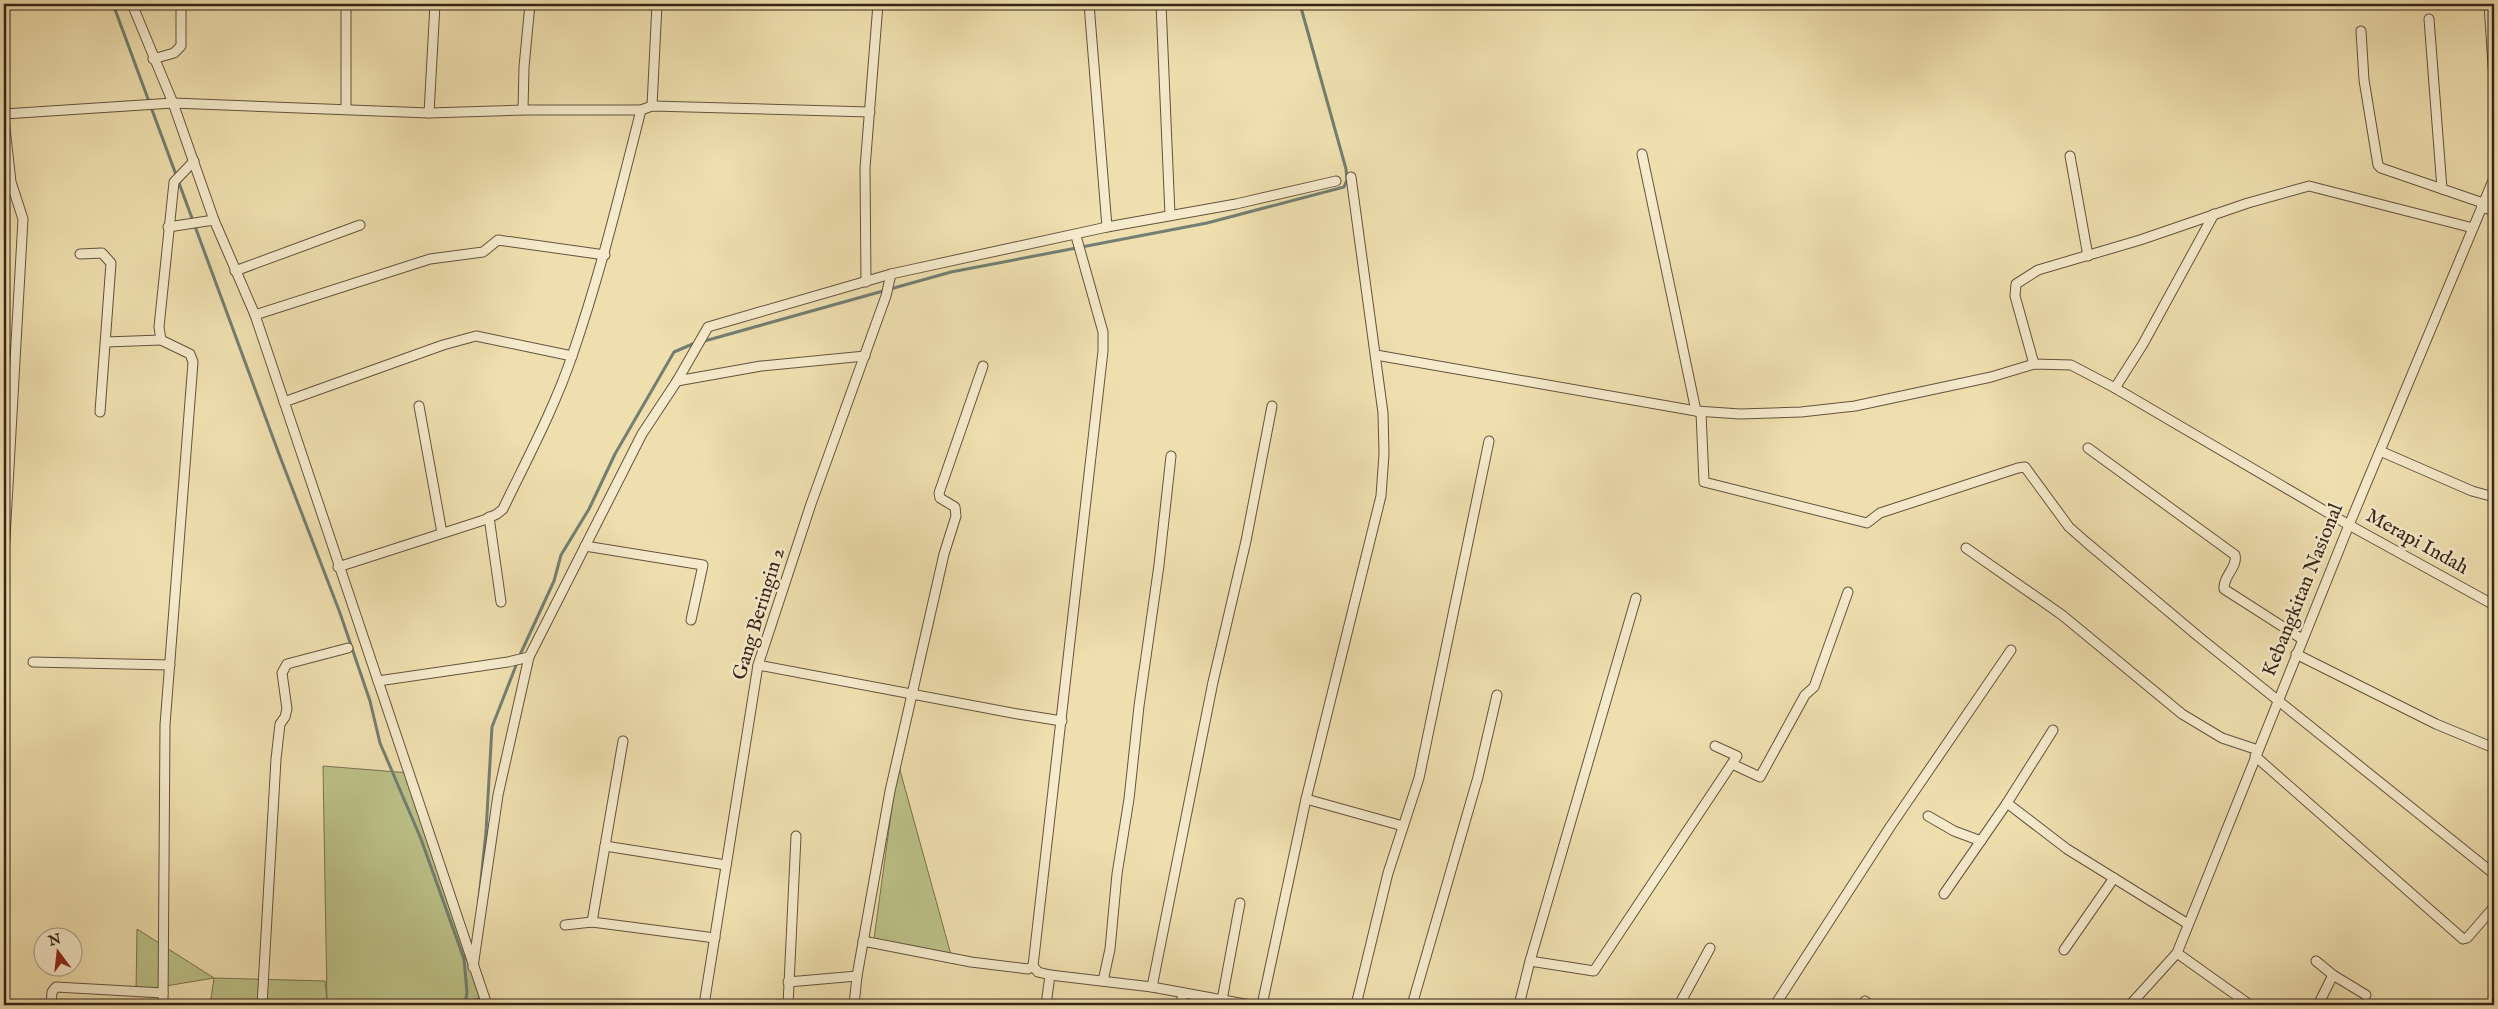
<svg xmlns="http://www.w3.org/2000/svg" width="2498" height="1009" viewBox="0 0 2498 1009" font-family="'IM FELL English',serif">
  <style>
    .green { fill: #bcc188; stroke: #787250 }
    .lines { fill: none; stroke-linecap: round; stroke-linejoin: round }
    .stream { stroke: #727f72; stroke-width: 3 }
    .street-casing { stroke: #64533e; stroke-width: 11 }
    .street { stroke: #f5eacb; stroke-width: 9 }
    .labels { text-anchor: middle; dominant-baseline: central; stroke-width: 5; stroke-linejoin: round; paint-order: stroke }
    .street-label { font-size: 20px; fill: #352418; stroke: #f5eacb }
  </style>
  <rect width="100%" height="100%" fill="#efdfaf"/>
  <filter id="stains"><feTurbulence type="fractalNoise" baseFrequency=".004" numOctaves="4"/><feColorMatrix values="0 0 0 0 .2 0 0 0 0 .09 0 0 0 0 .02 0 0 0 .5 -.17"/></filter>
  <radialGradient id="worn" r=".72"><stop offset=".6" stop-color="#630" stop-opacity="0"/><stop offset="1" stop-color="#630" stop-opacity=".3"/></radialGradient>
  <g class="green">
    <path d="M898 763 953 962 873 946Z"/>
    <path d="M323 766 410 773 483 997 471 1000 468 1005H210L214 978 136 991 137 929 214 978 325 981 327 1002Z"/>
  </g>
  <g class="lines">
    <g class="stream">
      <path d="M113 4 279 454 340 613 370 701 380 743 421 839 464 959 467 992 465 1005"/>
      <path d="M701 342 951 272 1207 223 1344 187 1347 180 1346 169 1300 4"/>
      <path d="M519 657 554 581 561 555 589 509 615 454 674 352 695 343"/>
      <path d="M479 899 486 832 492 727 517 663"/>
      <path d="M464 959 466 953"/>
    </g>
    <defs>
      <g id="street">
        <path d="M132 4 173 103 214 220 255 315 487 1005"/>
        <path d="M346 4V109"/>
        <path d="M1089 4 1107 227"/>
        <path d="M1161 4 1170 215"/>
        <path d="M2489 4 2494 81"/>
        <path d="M2429 19 2442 189"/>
        <path d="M2361 31 2364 80 2378 165 2381 168 2483 203"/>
        <path d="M153 59 174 53 181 46V4"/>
        <path d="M652 106 657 4"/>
        <path d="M523 110 524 67 530 4"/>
        <path d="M641 110 652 106 870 112"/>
        <path d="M429 113 435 4"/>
        <path d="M4 114 173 103 429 113 523 110H641C620 193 600 275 572 356 554 409 527 459 503 509L497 514 484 520 338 567"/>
        <path d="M4 119 11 182 23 219 4 556"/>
        <path d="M1642 154 1696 411"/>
        <path d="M2070 156 2088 256"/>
        <path d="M2482 207 2494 211"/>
        <path d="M168 227 214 220"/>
        <path d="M1076 236 1103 332V351L1033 966 1038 972 1050 975 1152 987 1250 1005"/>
        <path d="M80 254 102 253 111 263 100 412"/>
        <path d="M235 271 360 225"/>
        <path d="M866 282 865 168 878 4"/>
        <path d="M255 315 430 259 483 252 498 240 605 255"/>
        <path d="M106 342 161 340"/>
        <path d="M1376 355 1696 411 1740 414 1801 412 1855 406 1991 377 2034 364 2071 365 2115 388 2349 525 2494 605"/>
        <path d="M2034 364 2015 296 2016 284 2038 270 2140 240 2248 203 2309 186 2473 228"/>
        <path d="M677 381 761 366 865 356"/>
        <path d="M2115 388 2143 344 2214 214"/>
        <path d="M284 402 443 345 476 336 572 356"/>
        <path d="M419 406 442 533"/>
        <path d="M1701 412 1704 482 1867 523 1880 513 2018 468 2025 467 2069 527 2086 542 2199 637 2494 874"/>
        <path d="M2088 448 2235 555C2238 567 2223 576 2224 589L2302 639"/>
        <path d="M2380 451 2472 491 2494 497"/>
        <path d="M489 517 501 602"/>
        <path d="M585 546 703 565 691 620"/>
        <path d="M1966 548 2062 615 2182 714 2222 738 2258 750"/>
        <path d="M2296 654 2436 724 2494 748"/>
        <path d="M529 657 642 434 677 381 708 327 891 274 1107 227 1236 204 1336 181"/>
        <path d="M33 662 170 665"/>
        <path d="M758 665 1018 714 1062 721"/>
        <path d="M378 681 508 662 529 657 498 795 473 967"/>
        <path d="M2255 756 2463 939 2467 938 2494 907"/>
        <path d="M1732 764 1760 777 1805 695 1814 687 1848 592"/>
        <path d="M1306 799 1403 826"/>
        <path d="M2007 803 2067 849 2188 924"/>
        <path d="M1928 816 1954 831 1981 841"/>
        <path d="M605 846 726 865"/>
        <path d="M1944 894 2007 803 2053 730"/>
        <path d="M592 922 623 741"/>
        <path d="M565 925 592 922 715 938"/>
        <path d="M863 941 971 962 1028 969 1033 966"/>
        <path d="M2064 950 2114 878"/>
        <path d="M2177 953 2250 1005"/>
        <path d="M1530 961 1636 598"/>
        <path d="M2316 961 2333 975 2366 995"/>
        <path d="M1103 981 1110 949 1117 874 1129 799 1139 706 1159 565 1171 456"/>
        <path d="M788 982 857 976"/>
        <path d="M1152 987 1213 682 1246 541 1272 406"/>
        <path d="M1222 1000 1240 903"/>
        <path d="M1865 1001 1870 1005"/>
        <path d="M51 1005 52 992 56 987 163 993"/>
        <path d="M163 1005 165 725 193 362 190 354 161 340 159 327 174 182 194 161"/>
        <path d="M262 1005 276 759 280 724 285 717 287 709 282 673 287 664 348 648"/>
        <path d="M704 1005 758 665 811 504 886 296 891 274"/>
        <path d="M788 1005 796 836"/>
        <path d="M854 1005 857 976 890 791 944 554 956 516 955 507 940 498 939 493 983 366"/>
        <path d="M1046 1005 1050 975"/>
        <path d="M1181 1005 1183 993"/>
        <path d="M1262 1005 1306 799 1381 496 1384 454 1383 413 1351 177"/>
        <path d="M1356 1005 1388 873 1419 778 1489 441"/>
        <path d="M1412 1005 1478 777 1497 695"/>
        <path d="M1519 1005 1530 961 1594 971 1737 756 1715 746"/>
        <path d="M1679 1005 1710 948"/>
        <path d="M1775 1005 1890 827 2011 650"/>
        <path d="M2130 1005 2177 953 2349 525 2494 178"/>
        <path d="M2318 1005 2333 975"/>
      </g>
    </defs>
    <use href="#street" class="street-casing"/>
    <use href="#street" class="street"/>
  </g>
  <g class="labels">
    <g class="street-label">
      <text transform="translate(2417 542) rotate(29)">Merapi Indah</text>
      <text transform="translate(2303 590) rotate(-68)">Kebangkitan Nasional</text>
      <text transform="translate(759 614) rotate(-73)">Gang Beringin 2</text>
    </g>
  </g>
  <rect width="2498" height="1009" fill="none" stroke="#efdfaf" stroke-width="20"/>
  <rect x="5" y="5" width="2488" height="999" fill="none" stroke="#352418" stroke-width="2.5"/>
  <rect x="10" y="10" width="2478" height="989" fill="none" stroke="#352418"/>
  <g transform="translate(58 952) rotate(345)"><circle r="24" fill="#f5eacb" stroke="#a89b83"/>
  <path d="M0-4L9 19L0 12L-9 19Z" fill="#8f2418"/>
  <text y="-8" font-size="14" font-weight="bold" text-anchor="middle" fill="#352418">N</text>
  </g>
  <rect width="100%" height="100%" filter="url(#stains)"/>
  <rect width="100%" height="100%" fill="url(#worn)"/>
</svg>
